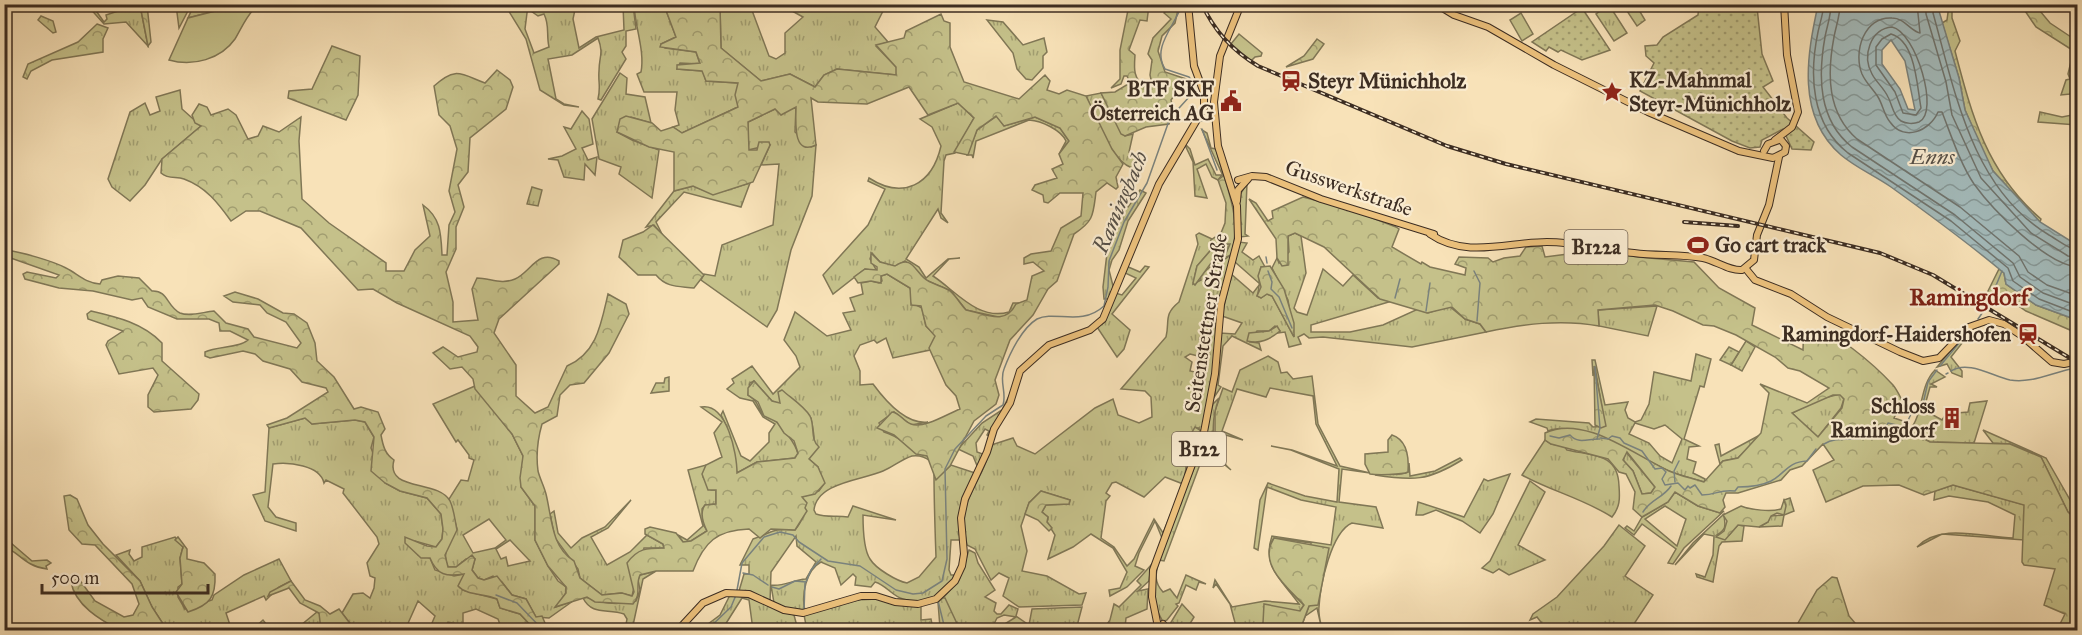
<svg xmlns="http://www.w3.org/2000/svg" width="2082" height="635" viewBox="0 0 2082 635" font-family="'IM FELL Great Primer',serif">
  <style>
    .grass { fill: url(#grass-tufts); stroke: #807756; stroke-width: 1.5; fill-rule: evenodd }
    .forest { fill: url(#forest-crowns); stroke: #807756; stroke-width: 1.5; fill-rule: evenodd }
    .garden { fill: url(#garden-dots); stroke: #807756; stroke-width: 1.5 }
    .pitch { fill: #c5c18a; stroke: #807756; stroke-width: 1.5 }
    .water { fill: url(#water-waves); stroke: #7a827d; stroke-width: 1.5; fill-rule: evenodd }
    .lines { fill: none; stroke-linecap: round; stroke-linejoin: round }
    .shore { stroke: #70746e; stroke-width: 1.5 }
    .stream { stroke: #7a827d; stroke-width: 1.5 }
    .major-casing { stroke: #3c2d22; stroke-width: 8 }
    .major { stroke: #ecc17c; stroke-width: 6 }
    .rail-casing { stroke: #3c2d22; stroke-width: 4 }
    .rail { stroke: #faecd1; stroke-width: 1.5; stroke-dasharray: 4.5; stroke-linecap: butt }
    .labels { text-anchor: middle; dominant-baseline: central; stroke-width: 4.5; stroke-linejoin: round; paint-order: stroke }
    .shield { fill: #faecd1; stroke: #756656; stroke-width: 1.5 }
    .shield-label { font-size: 20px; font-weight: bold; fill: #3c2d22 }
    .poi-label { font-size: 21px; font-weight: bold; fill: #3c2d22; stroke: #faecd1; text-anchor: start }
    .street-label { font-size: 21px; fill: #3c2d22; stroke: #faecd1 }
    .water-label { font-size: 22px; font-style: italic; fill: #565048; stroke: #faecd1 }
    .quarter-label { font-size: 24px; font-weight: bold; fill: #7a1f14; stroke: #faecd1 }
  </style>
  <defs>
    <pattern id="grass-tufts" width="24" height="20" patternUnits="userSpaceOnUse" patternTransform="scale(1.5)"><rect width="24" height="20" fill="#c5c18a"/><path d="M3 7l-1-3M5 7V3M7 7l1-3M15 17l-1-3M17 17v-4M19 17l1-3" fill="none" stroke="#a19d70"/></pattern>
    <pattern id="forest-crowns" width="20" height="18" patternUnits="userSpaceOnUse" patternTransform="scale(1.5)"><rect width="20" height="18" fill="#c5c18a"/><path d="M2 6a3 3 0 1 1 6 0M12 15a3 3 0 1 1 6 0" fill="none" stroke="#a19d70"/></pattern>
    <pattern id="garden-dots" width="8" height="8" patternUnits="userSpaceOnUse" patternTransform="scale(1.5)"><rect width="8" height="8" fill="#c5c18a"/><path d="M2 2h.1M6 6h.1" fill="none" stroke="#a19d70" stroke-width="1.8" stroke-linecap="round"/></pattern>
    <pattern id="water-waves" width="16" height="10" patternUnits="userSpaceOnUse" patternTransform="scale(1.5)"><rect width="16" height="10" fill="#a3baba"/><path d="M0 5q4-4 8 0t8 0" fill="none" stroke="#869897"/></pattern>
  </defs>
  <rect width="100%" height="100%" fill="#f8e2b8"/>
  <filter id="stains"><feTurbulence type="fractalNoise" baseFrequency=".00333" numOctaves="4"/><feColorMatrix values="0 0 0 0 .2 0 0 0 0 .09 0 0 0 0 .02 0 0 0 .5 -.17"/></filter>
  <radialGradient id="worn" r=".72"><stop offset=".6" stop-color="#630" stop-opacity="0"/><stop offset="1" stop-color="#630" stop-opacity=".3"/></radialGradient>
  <g class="grass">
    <path d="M87 5H92L104 22 107 19 106 15 121 10 126 5H140L148 46 126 22 104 24Z"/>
    <path d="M176 5H191L179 28Z"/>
    <path d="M194 5H226L223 9 188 18Z"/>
    <path d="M505 5H528L525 29 534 53 549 47C546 34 550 26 544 14L538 16 531 11 529 5H548L555 10 562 5H576L573 19 579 48 596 37 624 30 623 5H633L636 29 626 31V46L622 52 626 59 601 100 598 99C601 87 598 82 599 71 599 56 604 54 598 38L572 55 548 59 556 99 564 104 579 107 564 105 540 90 526 39Z"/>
    <path d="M634 5H664L676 37 661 44 665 48 696 52 700 64 680 63 677 69 703 71 706 81 738 83V107L682 133 673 127 679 125 675 110 677 92H644L637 74 641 72C645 51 635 27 634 5Z"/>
    <path d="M750 5 769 56 776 59 785 53V33L803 17 792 11 791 5H843L846 9 849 5H886L875 27 888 42 876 46 897 68V75L837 69 824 75 815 87 790 74 761 81 721 48 720 7Z"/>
    <path d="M1609 5 1627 33 1614 41 1596 14Z"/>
    <path d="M1623 5H1636L1645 20 1637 26Z"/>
    <path d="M987 20 1003 22 1023 45 1044 38 1047 52 1043 56V68L1032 80 1026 79 1017 69 1013 53Z"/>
    <path d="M2074 49 2078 53 2077 72 2070 94 2061 95 2066 80 2070 79 2068 74Z"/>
    <path d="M620 73 627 78 626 94 645 97 651 123 631 117 617 132 632 140 659 150 652 198 619 174 621 167 599 159 592 119Z"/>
    <path d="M180 90 182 109 201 126 162 159 145 185 130 201 112 187 108 179 130 112 145 103 150 115 160 111 156 97Z"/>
    <path d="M1101 93 1125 136 1133 134 1129 152 1139 157 1132 168C1109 159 1097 118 1086 96Z"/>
    <path d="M958 103 974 118 955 153 946 155 944 161 941 213 948 223 941 218 938 209 906 259 919 267 926 278 948 259 960 258 949 259 933 276C956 291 978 321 1009 312L1013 303H1018L1011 314 1003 318 966 310 951 291 926 280 905 261 895 267 880 262 872 253 870 259 877 271 865 269 833 294 823 275 868 225 885 189 868 181 869 178C903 200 932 185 941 146L932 127 920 119Z"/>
    <path d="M796 106 795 132 811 147 816 145 812 196 791 250 777 310 767 327 701 280 704 274 715 276 722 245 773 225 779 164 761 165 770 145 748 150V122L775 109Z"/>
    <path d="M582 111 589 119 593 144 582 148 588 160 597 157 595 175 585 164 584 180 564 177 558 160 548 159 562 156 576 149 564 127 571 129Z"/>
    <path d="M2040 112 2062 117 2072 115 2077 119V125L2038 122Z"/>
    <path d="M997 116 1004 126 1035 117 1060 128 1069 141 1059 154 1066 141C1061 130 1042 121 1029 120L976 141 973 158 972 155H967L977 130Z"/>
    <path d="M1184 143 1190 149 1195 165 1208 159 1216 175H1222L1218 180 1212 177 1206 164 1197 169 1207 198 1195 196 1193 162Z"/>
    <path d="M750 183 741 207 684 192 656 222 663 236 654 225 646 227 674 191 693 186C721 198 721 191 750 183Z"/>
    <path d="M532 187 542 190 538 206 527 204Z"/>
    <path d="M1140 190 1146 193 1128 221 1119 250 1112 260 1109 270 1114 290 1110 299H1104L1103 287 1107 253 1103 251 1119 208 1128 207Z"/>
    <path d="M1199 233 1212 239 1210 251 1197 266 1193 284 1201 280 1200 275 1210 267 1225 244H1230L1225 259 1232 254 1236 240 1235 245 1221 297 1213 371 1205 424 1189 472 1199 428H1195L1190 436 1185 476H1187L1162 538 1155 521 1139 553 1135 566 1144 570 1127 587 1110 596 1109 590 1120 588 1127 572 1113 548 1091 534 1073 547 1048 559 1055 535 1047 522 1048 517 1042 512 1046 505 1069 504 1070 500 1041 491 1029 503 1021 526 1027 551 1022 571 1047 576 1079 594 1086 593 1082 605 1019 607 1003 596 1009 578 999 573 991 580 975 549 967 545C955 496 983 486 991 445L1013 438 1017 446 1035 454 1095 408 1113 399 1118 415 1139 423 1152 417 1151 397 1145 391 1121 389 1166 337C1170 321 1163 315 1179 302L1198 244 1196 235ZM1190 354 1206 358 1205 368 1199 373 1190 371 1192 362 1185 357ZM1165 477 1183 484 1163 533 1154 519 1134 559 1127 566 1114 547 1101 538 1106 501 1110 496 1106 493 1112 483 1116 482 1144 497Z"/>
    <path d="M1295 233 1301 236 1306 273 1294 308 1297 312 1307 315 1323 269 1343 286 1353 275 1378 298 1392 301 1311 325V332H1350L1383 325 1418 309 1428 313 1449 306 1465 319 1480 324 1486 332 1412 347 1323 337 1309 338 1304 334 1298 337 1301 344 1289 347 1285 332 1278 333 1280 331 1275 326 1269 331H1257L1250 342 1259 343 1261 350 1232 336 1223 346 1218 385 1221 387 1215 396 1220 333 1235 334 1242 323 1222 316 1231 274 1253 293 1260 284 1235 262 1239 242 1247 243 1242 252 1253 260 1259 256 1265 267H1261C1258 278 1261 285 1257 296L1261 298 1267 294 1272 296 1294 337 1288 300 1272 268 1277 258 1279 263 1289 252 1288 236Z"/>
    <path d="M1126 266 1140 272 1145 266 1149 267 1112 314 1130 330 1124 349 1117 357 1097 327 1105 322 1115 293 1122 295 1136 278 1123 272Z"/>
    <path d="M887 274 910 288 916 305 922 308 926 326 936 336 930 350 893 358 886 338 877 343 874 340 860 345 854 356 860 371V385L873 384C884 399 905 425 928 422L911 425 894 412 879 423 884 432C902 437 909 449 927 455L930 461C925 457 919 455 912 456 902 459 893 467 883 471 863 480 817 482 814 510L816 514C828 518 837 515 848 517L853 506 896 520 863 515C863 526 864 550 870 559 876 569 897 581 907 583L919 577 936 557C935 529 934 502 934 474L936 479 951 465 975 473 965 493 961 540H951L949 570 951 575H956C947 594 924 607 903 599 892 596 886 585 875 582L871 587 855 585 856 577 853 574 841 585 835 568 821 562C806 570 801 595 805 611H794L774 603 771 585C782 587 793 580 806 579L816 562 797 546 796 536 771 572 770 602 739 591 744 574H749V565H740L753 539C774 532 770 528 795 530 805 517 805 512 802 497L819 491 823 485 818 467 809 459C817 445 814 434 811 418L772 401 754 381 750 383 748 395C757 400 757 405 762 413 765 417 770 417 774 420 782 426 796 444 798 454L795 458 757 462 737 473 726 425 721 415 723 411 741 456 750 461 769 442V433L775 424 763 417 753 401 740 398 727 389 734 383 732 379 752 366 773 394 800 367 796 356 784 340 795 312 827 336 851 330 843 313 855 311 850 298 863 294 861 283 871 281 879 283 882 281 881 276Z"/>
    <path d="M1657 306 1648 336 1599 326 1598 310Z"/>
    <path d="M1974 328 1951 357 1962 371V377L1952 373 1947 364 1937 367 1968 330Z"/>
    <path d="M1746 341 1755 347 1742 371 1731 365Z"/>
    <path d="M1696 354 1711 359 1704 387 1700 386 1684 439 1699 446 1689 447 1687 459 1696 462 1693 473 1705 479 1704 482C1692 478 1680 476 1669 471 1641 458 1577 418 1548 431L1547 428 1530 422 1536 419 1589 423 1593 427 1605 426 1595 367 1593 376 1592 360H1595L1605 405 1628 402 1625 410 1628 418 1635 422 1641 420 1649 404 1654 372 1691 381ZM1635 423 1654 429 1665 425 1682 439 1672 463 1660 456 1649 443 1629 434Z"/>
    <path d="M1268 356 1278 362 1281 373 1287 372 1293 379 1312 376 1318 424 1340 466 1370 473 1342 469 1339 502 1376 507 1383 528 1352 523C1331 532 1320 586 1319 607 1318 615 1321 623 1322 630L1317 608 1304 617 1300 630 1309 606 1311 543 1274 538C1258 564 1288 588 1304 605L1300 611 1263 623 1265 630H1237L1230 604 1216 584 1213 588 1215 580 1232 607 1265 601 1299 604C1284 582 1261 567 1272 536L1331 545 1336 507 1301 500 1267 487 1258 550 1254 548 1260 500 1268 483 1305 496 1337 502 1339 469 1291 450 1271 446 1292 450 1337 466 1316 424 1313 396 1270 388 1266 397 1237 389 1222 431 1243 440 1215 432V411L1223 388 1232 392 1240 370Z"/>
    <path d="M1935 370 1945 377 1931 384 1937 387H1930L1925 405 1934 410 1933 415 1942 420 1946 414 1968 412 1970 403 1987 401 1974 443 1930 442 1909 431C1924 414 1919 386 1935 370Z"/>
    <path d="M475 386 512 434 523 456 521 487 535 506V540L548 566 558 581 566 587V593L556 607 573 601 549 618 536 617 526 599 512 595 502 582 493 576 484 580 478 578 472 570 475 559H466L456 567H448C441 553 450 541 457 529L449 499 461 480 468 481 474 460 469 458V455L458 440 456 442 433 404ZM489 519 506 540 495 548 473 553 463 535ZM510 540 530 561 508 566 506 557 501 559 496 549Z"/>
    <path d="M1011 392 1010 398 991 437 987 435 989 431 985 429 976 443 977 452 985 455 978 468 973 456 958 449 982 423 1002 410Z"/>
    <path d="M1840 394 1844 399 1841 408 1818 437 1792 413 1820 399Z"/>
    <path d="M1219 398C1210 422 1210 452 1231 470L1219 460 1212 432 1164 561 1159 560C1156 573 1153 581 1163 592L1170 589 1177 598 1186 575 1206 584 1199 582 1196 590 1186 585 1179 603 1176 604 1178 606 1167 620 1163 622 1155 606 1153 580 1162 548 1198 458 1213 404Z"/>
    <path d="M305 418 312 424 355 420 365 422 374 437 371 448 385 483 400 491 427 498 441 514 443 529 442 539 436 547 415 541 418 555 430 558 435 570 454 576 464 574 462 590 497 599 500 608 520 614 535 630H502L498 619 476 609 463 613V625L448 622 446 626 455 630H429L435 616 418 601 405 630H355L342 613 353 594 363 593 370 598 374 588 375 578 370 576 367 563 379 544 377 537 343 493 344 489 326 480 324 483C320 465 289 462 273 464L268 507 276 517 296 523V531L265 521 253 495 265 492 269 428Z"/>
    <path d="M1983 430 2046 458 2077 512V520L2068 512 2041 457 2010 444 1993 443Z"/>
    <path d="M1760 435 1738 458 1723 461 1720 464 1715 445 1719 444 1721 456Z"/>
    <path d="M1545 440 1551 444 1564 446 1567 450C1593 456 1618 453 1619 486 1620 499 1620 507 1612 517 1584 499 1551 491 1522 475Z"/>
    <path d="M1626 452 1655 487 1651 493 1642 494 1633 471 1623 460Z"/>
    <path d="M1460 458 1462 460C1428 481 1413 481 1375 475 1387 471 1396 477 1408 472L1409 463 1410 476 1435 471Z"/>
    <path d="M706 465 703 477 711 490H716V504L705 505 702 509 703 524 707 531 691 541 683 542 678 535 687 540 703 526 688 470Z"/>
    <path d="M1510 474 1493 514 1480 533 1462 521 1436 510 1423 515H1416L1418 502 1464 517 1484 479 1488 481Z"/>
    <path d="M1530 481 1545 492 1518 545 1545 560 1509 575 1499 569 1493 573 1482 568 1490 561Z"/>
    <path d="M1953 485 2025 505 2024 540 1942 534 1917 547C1940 523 1981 537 2013 538L2015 515 1988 502 1949 496 1934 500 1935 491Z"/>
    <path d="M1675 492 1698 506 1720 513 1724 511 1684 548 1673 564 1668 563 1676 549 1642 524 1634 535 1625 528 1627 526 1634 531 1642 517 1668 502ZM1665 506 1686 519 1677 546 1645 519Z"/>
    <path d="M1790 498 1794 511 1784 515 1782 526 1759 527 1768 522 1770 516 1784 515V500Z"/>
    <path d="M631 500 608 528 591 537 607 565 630 552 647 535 663 544 664 548H644L632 596 621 593 602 595 580 578 578 569 555 538 550 514 554 511 558 533 571 548 582 538 605 527Z"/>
    <path d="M1724 514C1724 523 1729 528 1717 535H1729L1738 525 1744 526 1742 541 1722 542 1719 546 1713 582 1697 577 1696 574 1705 577 1713 555 1714 536 1704 534 1675 565 1693 543Z"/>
    <path d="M1619 525 1645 546 1625 576 1653 595 1630 630H1547L1537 617 1530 620 1533 614 1557 597 1604 546Z"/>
    <path d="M175 537 183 547 180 558 182 584 178 587V597L185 609 212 600 214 595 244 575 279 559 291 581 279 587 266 600 264 596 226 613 230 625 254 628 263 620 271 630H167L152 607 140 581 116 555 130 550 129 554 134 561 142 557V547Z"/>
    <path d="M969 550 975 553 978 563 995 590 985 597 996 603 994 611 997 614H1001L1009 605 1018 609 1016 616 1029 625 1032 609 1082 607 1077 626 1083 630H1053L1041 627 1039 630H1015L1010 627 1002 630H960L943 598 959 580ZM1004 615 1016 617 1000 627 993 626 997 618Z"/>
    <path d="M1151 565 1149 581 1138 591 1148 589 1147 609 1126 618 1125 628 1128 630H1103L1110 620 1114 604 1119 607 1141 585 1137 581Z"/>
    <path d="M656 571 643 579 632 630H625L627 619 624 614C608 608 592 616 583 598 590 596 594 600 602 602 610 604 627 604 636 601L640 590 638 580 640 575Z"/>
    <path d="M730 595 758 599 794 615 798 630H753L749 600 742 598 725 625 726 630H700L720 615Z"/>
    <path d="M877 599 896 605 921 606V620L931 619 933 629 807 630 804 615 857 600Z"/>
    <path d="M1182 604 1194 617 1188 627 1192 630H1170V624Z"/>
    <path d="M317 612 321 615V630H295Z"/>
  </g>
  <g class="forest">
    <path d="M140 5H147L151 42 148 46Z"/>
    <path d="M664 5H720L721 48 761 81 790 74 815 87 824 75 837 69 896 75V67L876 45 904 38 906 31 941 14 944 21 950 23V47L964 82 1019 99 1045 75 1050 81 1047 90 1059 94 1067 90 1086 96 1112 149 1123 164 1116 177 1118 187 1116 189 1107 183 1096 192C1093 215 1094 221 1074 234L1057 281 1048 289 1033 315 1010 340 995 380 999 395 996 404 974 421 950 466 936 480 927 456 916 454 894 435 877 428 892 412C900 413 903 421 911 424 924 429 947 414 960 409L956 396 946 385 929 348 935 336 926 326 921 306 911 305 910 288 887 274 881 276V283L871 281 858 283 854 277 865 269 877 270V267L871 263V253L880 262 895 266C911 255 914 269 924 278 930 284 943 286 950 291 956 296 961 305 966 310 986 314 1005 326 1016 304L1027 300 1032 276 1044 271 1033 262 1024 264V258L1031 254 1051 251 1061 228 1081 216 1083 193H1060L1048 203 1044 202 1043 195 1032 190 1035 185 1057 178 1052 169 1063 164 1059 154 1069 141 1060 128 1035 117 1004 126 996 116 977 130 968 155 954 152 974 118 958 103 928 115 909 87 867 104 818 102 811 98 816 145C792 157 796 120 796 107L781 115 775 109 748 122 749 150H757L759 142H769L770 145 753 182 713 195 693 186 674 191V152L649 147 617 132 620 119 626 116 652 123 661 131 673 127 682 133 738 107 735 95 738 83 706 81 702 71 677 69V65L700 63 696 52 660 47 661 44 676 37Z"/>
    <path d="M1129 5H1149L1147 21 1140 20 1129 50 1135 55C1134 69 1133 78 1145 87L1152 84 1150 75 1152 60 1148 54 1153 38 1171 19 1164 13 1170 5H1179L1175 23 1162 36 1158 51 1165 72 1186 79 1171 100 1173 109 1169 124 1146 127 1125 136 1121 134 1101 93 1115 92 1130 83 1127 76H1124L1121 84 1111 88 1120 79V50Z"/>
    <path d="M1949 5H1952V18L1960 41 1955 51C1972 116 1987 173 2041 219L2040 222 1993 171 1984 154 1965 110 1959 78 1942 23 1947 20Z"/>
    <path d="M2021 5H2035L2050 23 2077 41 2075 48 2077 53 2036 27Z"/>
    <path d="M41 16 53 21 56 32 53 33 38 20Z"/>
    <path d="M97 24 108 28 103 39V52L52 60 31 71 27 79 23 77 28 64 78 42Z"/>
    <path d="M1317 39 1324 44 1313 59 1286 67 1304 56Z"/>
    <path d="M332 46 360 56 358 95 346 120 288 98 289 91 312 89Z"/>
    <path d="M497 70 510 80 513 87 506 109 470 138 468 172 458 185 464 207 456 227V249L446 272 453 302V322L478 320 472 289 477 278C490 278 501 285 515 279 531 272 538 248 559 261V264L499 319 494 333 516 365V396L535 413 548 407 567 366C597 353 601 324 608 294L626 304 629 314 609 353 584 383 570 385 560 395 557 416 542 424C538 438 536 456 538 471 540 479 544 486 546 494 552 518 551 547 574 561L580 578 602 595 622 593 632 596 634 592 627 563C638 548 647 548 664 548L663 544 645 534V529L650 527 676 533 683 542 691 541 707 531C703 523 699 513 705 505L716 504V490H708L702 474 706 465 722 457 714 433 722 422 701 407C727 402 737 454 737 473L757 462 795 458 798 453 794 441 784 433 777 422 764 416 758 402 748 395V388L754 381 772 401 780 403 778 392 782 390C791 398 804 406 810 416 815 426 810 440 819 447L809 459 818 467 825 483 815 494 802 497 807 503 805 508 807 511 795 530 771 529 760 538 749 529C717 530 704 542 693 571H656L640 575C635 585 642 594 633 604L595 602 587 597 555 607 566 593V587L548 566 535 540V506L521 487 520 478 523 456 512 434 475 389 473 379 462 367 450 369 433 353 443 347 458 357 477 352 478 347 470 336 397 303 373 289 358 290 301 228 260 211H246L231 221C218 203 206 187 184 179 176 176 169 180 161 173L162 159 201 126 195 123 192 115 199 104 207 107 211 115 228 109 236 115 248 139 258 136 263 126 279 132 301 117 299 141 302 199 329 223 386 263V271H404L415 250 430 236 423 205C441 218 441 234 442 255H447L449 225 455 212 449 191 457 149 450 126 439 115 434 86C456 66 461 74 485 83Z"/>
    <path d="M1202 130 1207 133 1211 148 1216 149C1225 185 1243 218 1231 255L1224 258 1230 244H1225L1195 285 1193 283 1197 266 1210 251 1211 240 1221 233 1225 223 1226 203 1218 180 1223 176Z"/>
    <path d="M1247 183 1245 234 1248 236 1240 237 1238 198Z"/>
    <path d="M1303 197 1349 209 1396 227 1399 229 1392 247 1421 264 1422 262 1430 267 1465 275 1466 268 1455 264 1459 257 1488 258 1493 262 1504 258 1520 256 1526 247 1542 246 1545 257 1568 254 1570 247 1638 257 1694 262 1719 288 1755 308 1752 325 1803 350C1803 344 1803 336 1808 332 1826 319 1881 372 1893 385 1898 391 1901 399 1905 406L1899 408 1894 418 1909 423 1905 429 1930 442 2010 444 2041 457 2068 512 2077 520V630H2057L2065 614 2044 605 2055 569 2024 565 2022 562 2024 505 1953 485 1924 495 1899 485 1863 486 1826 502 1813 470 1834 460 1823 444 1802 466 1790 470 1781 480 1738 493H1726L1723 500 1725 507 1720 513 1698 506 1675 492 1668 502 1642 517 1633 509 1635 492 1626 474 1619 472 1608 459 1551 444 1545 440V433C1584 414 1634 455 1669 471 1680 476 1692 478 1704 482L1723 461 1738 458 1761 433 1769 393 1760 384 1807 403 1829 388 1800 371 1788 368 1775 357 1736 335 1714 326 1703 325 1673 311 1655 305 1598 310 1599 326C1561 319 1523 324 1486 332L1480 324 1465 319 1452 307 1427 313 1380 299 1324 247 1295 233 1288 236V265L1282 266 1277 258 1276 239 1249 199 1256 203 1268 221 1273 218 1272 211ZM1833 395H1840L1844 399 1842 408 1818 437 1792 413ZM1627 452 1655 487 1651 493 1642 494 1633 471 1623 460Z"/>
    <path d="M653 225 704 275 694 288C678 286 667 288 656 275H638L619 257 623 240 643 232Z"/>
    <path d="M6 250C21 252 53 261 66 268 78 274 85 283 100 284L102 280 118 276 139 278 152 291C168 290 167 307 180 313 190 317 203 312 214 311L226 323 248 329 254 337 297 348 301 343 286 322 267 313 260 305 233 302 224 296 235 292 258 299 283 313 294 314 307 323 315 343 317 361 334 377 354 409 361 407 378 412 385 429 381 435C383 446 385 454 394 460 385 492 438 479 450 501 454 509 455 521 457 530L445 555 448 567H456L472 555 475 559 472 570 478 578 484 580 497 576 512 595 526 599 536 617 542 616 548 630H535L520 614 500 608 497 599C485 593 467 596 458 586L464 574C446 577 437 575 430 558H421L405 543V537L427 546 436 547 442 539 443 529 441 514 427 498 400 491 385 483 371 471 374 437 365 422 355 420 312 424 305 418 269 428 267 425 287 418 328 392 326 388 302 382 290 369 263 361 255 354 243 351 210 358 205 356V352C217 346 239 348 248 340L230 331H220L219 323 209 319H177L148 307 142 298 132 300 93 291 59 288 25 279 23 274 27 272 56 278 59 275 5 256Z"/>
    <path d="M1270 266 1284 289 1294 323V337L1272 296 1267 294 1261 298 1257 296 1261 287 1258 276 1261 267Z"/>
    <path d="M1999 269 2004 273 2006 284 2036 305 2077 320V333L2026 311 2001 294 1995 304 1986 295Z"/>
    <path d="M91 311C117 317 143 323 162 343V361L199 394 198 400 191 409 154 412 148 407V395L158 375 153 368 119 374 106 345 108 341 123 331 88 319 87 314Z"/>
    <path d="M1277 326 1280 331C1269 340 1260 344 1247 341L1249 333 1269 331Z"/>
    <path d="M1594 366 1606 426 1601 428 1595 425Z"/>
    <path d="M1195 427 1200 430 1185 476 1190 436Z"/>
    <path d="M1392 435C1407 440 1409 458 1408 472 1402 475 1376 475 1370 474L1365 464V454L1388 452V440Z"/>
    <path d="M1041 491 1070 500 1069 504 1046 505 1042 512 1048 517 1047 522 1052 528 1049 531 1038 520 1025 514 1029 503Z"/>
    <path d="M70 495 77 499 88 525 103 544 140 581 152 607 167 630C154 631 131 635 120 630 100 620 75 605 71 582L79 579 95 601 124 617 133 615 139 604 132 584 95 545 82 544 69 530 64 496Z"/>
    <path d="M1784 500 1786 506 1784 515 1777 513 1771 516 1768 522 1759 527 1738 525 1725 540 1716 537 1724 531 1727 521 1723 515 1741 506C1751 510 1771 512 1781 509Z"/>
    <path d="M4 537 32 561 47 560 51 563 46 566 47 569C23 566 18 550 5 548Z"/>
    <path d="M178 537 187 549V559L204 563 215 574C216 597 210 605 188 612L176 592 182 584 180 558 183 547 175 540Z"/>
    <path d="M1274 538 1329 548 1318 605 1309 606 1300 630H1268L1263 623 1264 604 1300 611 1304 605C1288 588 1257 564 1274 538Z"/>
    <path d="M1832 577 1837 578 1849 616 1861 630H1794L1817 590Z"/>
    <path d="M291 581 305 600 320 606 330 614 339 609 355 630H321L319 613 300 603 289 588 268 596 270 592Z"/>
    <path d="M943 598H945L960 630H931L940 628 938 602Z"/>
  </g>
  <g class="garden">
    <path d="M1699 5H1760L1757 7 1762 54 1773 81 1763 87 1787 118 1814 142 1811 150 1792 149 1783 129 1762 140 1760 147 1750 148 1732 141 1640 91 1654 63 1646 56 1645 46 1657 45 1663 37 1698 15Z"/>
    <path d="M1582 8 1610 50 1582 60 1561 50 1558 52 1549 47 1546 51 1532 42Z"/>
    <path d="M1729 347 1739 352 1731 365 1720 360Z"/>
    <path d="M669 377V391L651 393 656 383H664L665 378Z"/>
  </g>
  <g class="pitch">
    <path d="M226 4 243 5 253 10C245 19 241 29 235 39 221 59 193 67 169 60L188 18 223 9Z"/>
    <path d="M1521 13 1533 34 1522 41 1510 20Z"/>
    <path d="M1239 34 1262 53 1261 56 1255 57 1251 61 1231 44Z"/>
  </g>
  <path class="water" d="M1818 5H1940L1939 11 1959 78 1965 110 1993 171 2040 222 2077 245V320L2036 305 2006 284 2004 273C1967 242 1930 215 1891 187 1875 176 1855 167 1841 155 1796 116 1807 55 1818 5ZM1891 40 1905 61 1915 110 1908 109 1900 89 1882 64V50Z"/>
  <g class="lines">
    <g class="shore">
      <path d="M1824 4C1823 14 1820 23 1818 32 1809 75 1811 124 1848 153L1951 221 2008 268 2013 281 2039 299 2078 314"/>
      <path d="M1831 4C1831 16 1827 26 1825 37 1818 76 1818 120 1852 147L1955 215 2013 263 2020 277 2043 293 2078 306"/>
      <path d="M1840 4C1840 16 1836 26 1834 37 1827 74 1827 113 1857 139L1960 207 2019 256 2028 272 2047 285 2078 296"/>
      <path d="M1917 4 1920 33C1910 31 1905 18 1892 18 1864 16 1853 52 1862 74 1866 83 1873 89 1878 97 1883 105 1884 115 1890 122 1904 142 1930 131 1938 112H1942C1951 135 1960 163 1974 184 1992 209 2046 265 2078 267"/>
      <path d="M1926 4V14L1946 82 1952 115 1981 178 2031 233 2068 256 2078 258"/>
      <path d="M1934 4 1933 13C1955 92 1972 189 2049 235 2058 240 2068 249 2078 250"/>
      <path d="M1892 27C1916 32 1940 113 1919 122 1914 124 1906 124 1901 121 1893 116 1892 104 1888 97 1884 88 1876 82 1872 74 1862 56 1870 29 1892 27Z"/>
      <path d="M1891 34C1916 41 1917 87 1921 108L1916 115 1903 113 1895 92 1876 65V47L1882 39Z"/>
    </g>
    <g class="stream">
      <path d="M1202 121 1205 112"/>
      <path d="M1202 129 1217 170"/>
      <path d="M1266 257 1267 263"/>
      <path d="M1268 271 1272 282 1271 289 1279 297 1292 328"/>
      <path d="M1474 271 1480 283 1477 321"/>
      <path d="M1395 298 1400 279"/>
      <path d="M1990 300 2002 271"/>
      <path d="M1426 311 1430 283"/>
      <path d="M1978 319 1985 309"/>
      <path d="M1940 366 1970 330"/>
      <path d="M1595 367 1600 428 1597 439"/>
      <path d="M1951 371C1968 360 1992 376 2010 380 2033 384 2054 371 2077 368"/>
      <path d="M1946 374 1948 373"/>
      <path d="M1922 408 1928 382 1937 370"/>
      <path d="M1550 436 1559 438 1570 435C1579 445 1589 438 1600 439"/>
      <path d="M1601 438 1608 439 1612 436 1620 438 1624 443 1642 451 1655 469 1662 468 1666 472 1662 479 1665 485 1678 483 1685 490 1688 486 1690 488 1695 485 1702 495C1717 495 1719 489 1735 491L1738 487C1748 487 1761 486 1771 481 1786 473 1787 462 1807 461L1816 449"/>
      <path d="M1824 444C1835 437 1846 440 1858 439 1863 438 1877 431 1885 429L1888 423 1905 427 1911 414 1916 411"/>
      <path d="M1675 482 1674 471 1679 461"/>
      <path d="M1643 512C1650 500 1663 498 1671 486"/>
      <path d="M743 573 753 575 768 585"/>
      <path d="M772 587 779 589 795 581 806 582 811 570 821 559"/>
      <path d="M737 590 742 563 764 537 780 532 793 535 799 542 828 561 860 566 896 590 913 594 923 593 942 581 947 559 945 469 955 449 986 416 1003 405C1007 393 999 381 1004 369 1010 353 1022 328 1037 319 1055 310 1081 327 1104 306L1108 287 1109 261 1124 222 1147 183 1170 118 1190 96 1194 83 1189 77 1165 69C1151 47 1176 25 1182 4"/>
      <path d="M496 595 517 603 543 630"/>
      <path d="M938 601 944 625 942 630"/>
      <path d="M804 611 805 583"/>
      <path d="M707 630 731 607 736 595"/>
    </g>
    <defs>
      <g id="major">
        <path d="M1436 4 1454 15 1488 27 1554 65 1648 112 1739 151 1773 158 1785 152 1786 146 1782 141"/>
        <path d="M1775 140 1792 127 1798 112 1787 55 1784 4"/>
        <path d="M1764 151 1768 144 1779 140"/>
        <path d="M1238 180 1252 176 1266 177 1321 199 1434 234"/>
        <path d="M1237 201 1238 190 1248 179"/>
        <path d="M1430 234C1466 259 1508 242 1547 242 1577 242 1605 251 1634 253 1657 256 1681 254 1703 258 1717 261 1729 271 1742 270L1754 260 1757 235 1769 205 1779 157"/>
        <path d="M1746 269 1755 280 1791 294 1827 317 1900 352 1923 361 1939 358 1969 327 1989 320 2004 324 2022 336 2052 362 2064 364 2078 361"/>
        <path d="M1158 627 1152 597 1153 570 1204 432 1215 374 1221 304 1238 239 1237 206 1218 146 1214 102 1220 56 1241 4"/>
        <path d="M678 630 703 603 726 593 749 594 784 610 803 613 861 596H876L895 602 918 604 936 599 955 581 962 566 964 554 961 518 965 499 987 452 994 429 1010 403 1020 371 1049 345 1090 330 1103 319 1159 184 1204 108V93L1194 66 1188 4"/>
        <path d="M1157 630 1163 624 1168 630"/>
      </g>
    </defs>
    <use href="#major" class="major-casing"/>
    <use href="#major" class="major"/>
    <defs>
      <g id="rail">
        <path d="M1202 4C1214 31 1233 51 1258 66L1447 146 1506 164 1880 253 1933 275 2078 363"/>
        <path d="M1684 222 1738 226"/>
      </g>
    </defs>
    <use href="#rail" class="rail-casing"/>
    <use href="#rail" class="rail"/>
  </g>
  <defs>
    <symbol id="station-bare" viewBox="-9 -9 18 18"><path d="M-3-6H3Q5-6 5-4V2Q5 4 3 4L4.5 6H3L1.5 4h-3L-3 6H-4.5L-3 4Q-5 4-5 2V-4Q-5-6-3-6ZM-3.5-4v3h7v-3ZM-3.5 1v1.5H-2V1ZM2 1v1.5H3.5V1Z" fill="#8f2418" stroke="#faecd1" stroke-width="2.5" paint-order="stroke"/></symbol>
    <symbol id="sight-bare" viewBox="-9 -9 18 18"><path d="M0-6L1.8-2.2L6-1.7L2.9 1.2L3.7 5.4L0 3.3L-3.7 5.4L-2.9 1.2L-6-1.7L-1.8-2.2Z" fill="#8f2418" stroke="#faecd1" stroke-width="2.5" paint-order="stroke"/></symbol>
    <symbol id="civic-bare" viewBox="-9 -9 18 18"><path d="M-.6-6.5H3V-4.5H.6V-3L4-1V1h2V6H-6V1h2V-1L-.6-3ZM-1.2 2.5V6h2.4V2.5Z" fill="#8f2418" stroke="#faecd1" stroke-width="2.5" paint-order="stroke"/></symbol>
    <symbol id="stadium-bare" viewBox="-9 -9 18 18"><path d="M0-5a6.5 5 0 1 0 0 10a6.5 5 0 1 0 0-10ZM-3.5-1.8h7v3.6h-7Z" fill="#8f2418" stroke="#faecd1" stroke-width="2.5" paint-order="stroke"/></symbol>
    <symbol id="building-bare" viewBox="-9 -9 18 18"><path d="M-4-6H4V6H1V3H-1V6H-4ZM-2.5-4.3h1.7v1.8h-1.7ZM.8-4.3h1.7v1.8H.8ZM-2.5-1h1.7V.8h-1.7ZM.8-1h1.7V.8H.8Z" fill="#8f2418" stroke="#faecd1" stroke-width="2.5" paint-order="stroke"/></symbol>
  </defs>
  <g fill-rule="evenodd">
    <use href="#station-bare" x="1276" y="66" width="30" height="30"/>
    <use href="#sight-bare" x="1597" y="77" width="30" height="30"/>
    <use href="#civic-bare" x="1216" y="86" width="30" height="30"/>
    <use href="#stadium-bare" x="1683" y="230" width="30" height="30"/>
    <use href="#station-bare" x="2013" y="319" width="30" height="30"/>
    <use href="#building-bare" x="1937" y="403" width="30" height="30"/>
  </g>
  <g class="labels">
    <g class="shield">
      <rect x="1564.5" y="230" width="63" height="34" rx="4.5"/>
      <rect x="1172" y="432" width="54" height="34" rx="4.5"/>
    </g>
    <g class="shield-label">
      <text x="1596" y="247">B122a</text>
      <text x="1199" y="449">B122</text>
    </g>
    <g class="poi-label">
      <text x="1629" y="80">KZ-Mahnmal<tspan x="1629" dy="24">Steyr-Münichholz</tspan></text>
      <text x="1308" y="81">Steyr Münichholz</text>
      <text x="1214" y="89" text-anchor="end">BTF SKF<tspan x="1214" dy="24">Österreich AG</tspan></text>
      <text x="1715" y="245">Go cart track</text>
      <text x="2011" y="334" text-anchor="end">Ramingdorf-Haidershofen</text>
      <text x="1935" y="406" text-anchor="end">Schloss<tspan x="1935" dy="24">Ramingdorf</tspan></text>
    </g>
    <g class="street-label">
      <text transform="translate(1349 188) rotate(19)">Gusswerkstraße</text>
      <text transform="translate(1206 323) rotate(-81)">Seitenstettner Straße</text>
    </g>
    <g class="water-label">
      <text x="1932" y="156">Enns</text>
      <text transform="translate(1120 202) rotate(-67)">Ramingbach</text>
    </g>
    <g class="quarter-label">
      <text x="1969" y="297">Ramingdorf</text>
    </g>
  </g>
  <rect width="2082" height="635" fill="none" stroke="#f8e2b8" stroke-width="24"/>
  <rect x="6" y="6" width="2070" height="623" fill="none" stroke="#3c2d22" stroke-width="3"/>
  <rect x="12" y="12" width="2058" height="611" fill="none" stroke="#3c2d22" stroke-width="1.5"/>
  <path d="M42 584v9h166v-9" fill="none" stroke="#3c2d22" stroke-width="3"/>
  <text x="51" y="584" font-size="18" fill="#3c2d22" stroke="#faecd1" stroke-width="4.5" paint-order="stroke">500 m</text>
  <rect width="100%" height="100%" filter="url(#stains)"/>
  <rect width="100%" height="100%" fill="url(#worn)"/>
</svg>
